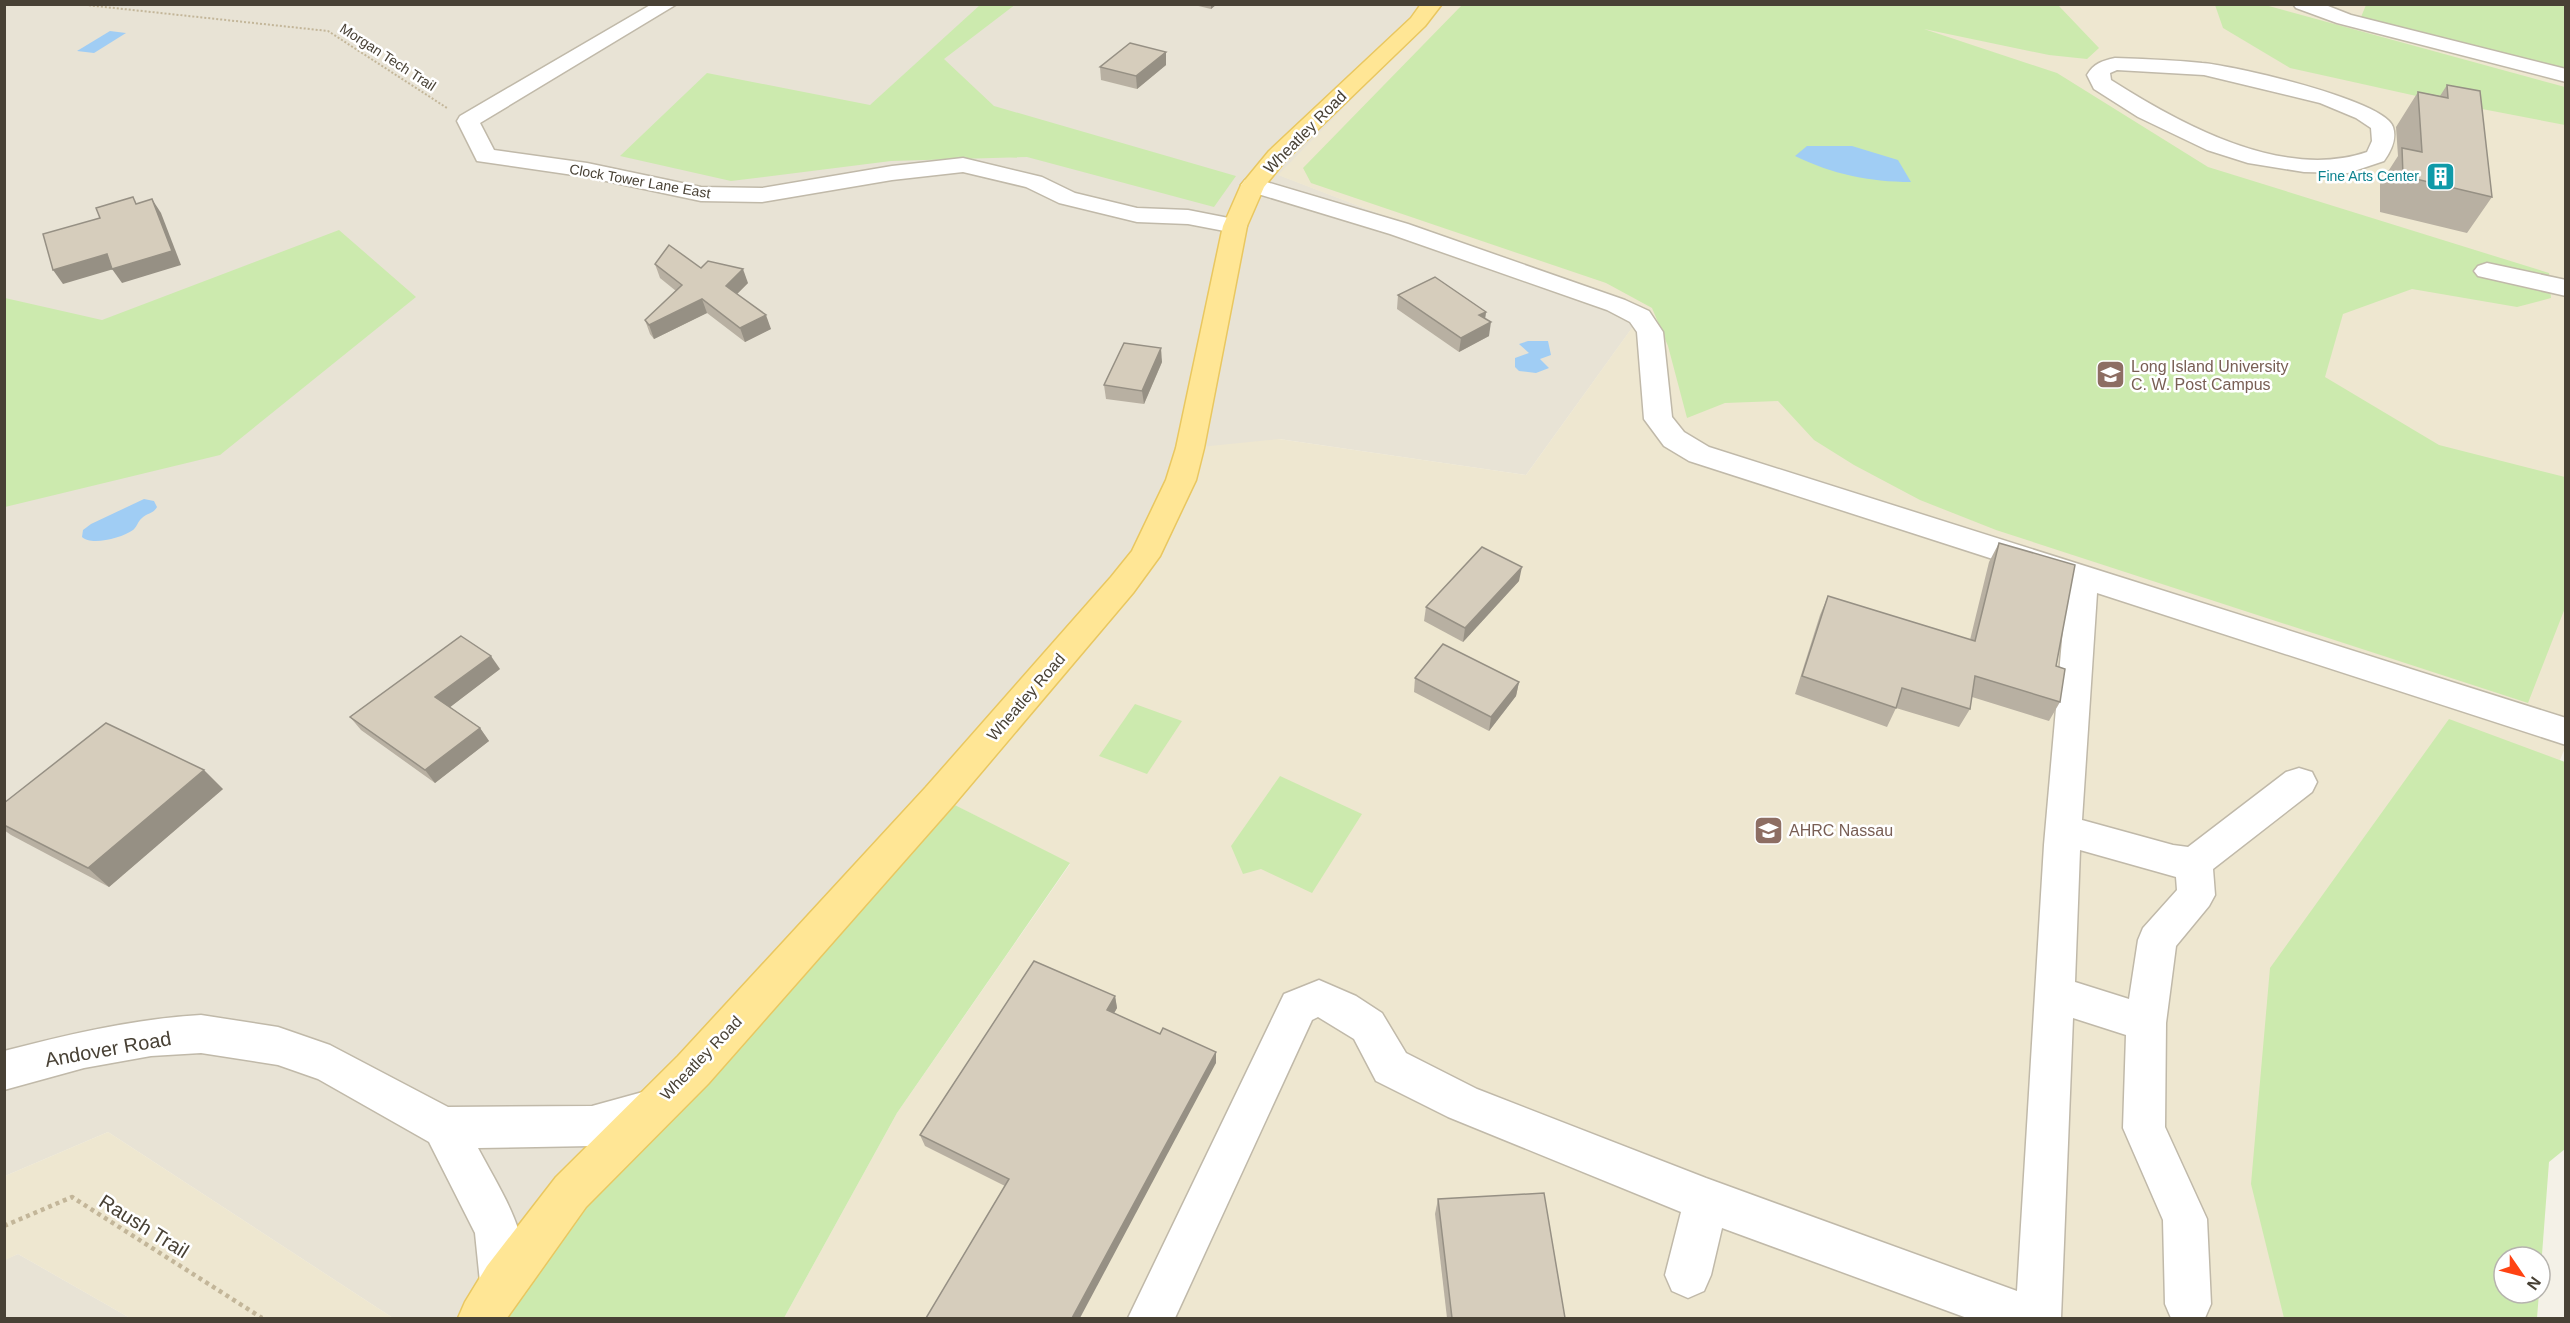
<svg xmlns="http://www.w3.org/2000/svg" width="2570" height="1323" viewBox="0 0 2570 1323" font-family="Arial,sans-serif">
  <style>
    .residential { fill: #e8e3d5 }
    .education { fill: #eee7d0 }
    .green { fill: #cceaae }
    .water { fill: #a0cdf4 }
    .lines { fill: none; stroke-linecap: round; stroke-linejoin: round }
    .minor-casing { stroke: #c0b9a9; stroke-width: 3 }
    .major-casing { stroke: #e9c760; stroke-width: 3 }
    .path-far1 { stroke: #c3b699; stroke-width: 2; stroke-dasharray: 2 2; stroke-linecap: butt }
    .path { stroke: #c3b699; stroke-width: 4.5; stroke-dasharray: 4 4; stroke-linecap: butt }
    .minor { fill: #fff; fill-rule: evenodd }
    .major { fill: #ffe695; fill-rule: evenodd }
    .wall { fill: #b8b0a2 }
    .shaded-wall { fill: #969084 }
    .building { fill: #d6cdbc; stroke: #969084; stroke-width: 1.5 }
    .labels { text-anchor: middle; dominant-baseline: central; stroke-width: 5; stroke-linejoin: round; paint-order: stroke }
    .far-street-label { font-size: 14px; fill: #484135; stroke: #fff }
    .far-culture-label { font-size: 14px; fill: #0d838f; stroke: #fff; text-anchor: end }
    .street-label { font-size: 16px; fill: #484135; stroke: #fff }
    .education-label { font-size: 16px; fill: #785e54; stroke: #fff; text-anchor: start }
    .near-street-label { font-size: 20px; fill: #484135; stroke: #fff }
  </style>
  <rect width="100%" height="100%" fill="#f4f1e7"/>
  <g class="residential">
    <path d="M5 5H1444L1279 175 1616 305 1640 317 1526 475 1279 439 1145 556 503 1282 481 1318H393L108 1132 5 1176Z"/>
    <path d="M18 1254 130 1318H5L4 1260Z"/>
  </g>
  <g class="education">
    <path d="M1444 5H2565V748L2325 1318H784L897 1113 1070 864 939 797 1122 585 1190 448 1279 439 1526 475 1639 318 1616 305 1278 175Z"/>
    <path d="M108 1132 393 1318H130L18 1254 5 1260V1176Z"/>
  </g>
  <g class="green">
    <path d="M1016 4 944 59 994 106 1236 176 1214 207 1027 157 891 161 731 181 620 156 707 73 870 105 980 5Z"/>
    <path d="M1462 5H2058L2099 48 2087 59 2049 55 1924 29 2057 73 2208 167 2549 273 2551 298 2517 307 2412 289 2343 314 2325 377 2439 445 2565 477V608L2528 703 1996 530 1920 500 1854 465 1814 440 1778 401 1725 403 1687 418 1668 346 1652 308 1606 283 1311 183 1303 168Z"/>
    <path d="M2215 5H2265L2565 87V125L2430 99 2290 68 2223 28Z"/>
    <path d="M2366 5H2565V72L2361 17Z"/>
    <path d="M339 230 416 297 220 455 5 507V298L102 320Z"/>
    <path d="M1135 704 1182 721 1147 774 1099 756Z"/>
    <path d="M2449 719 2565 762V1149L2549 1162 2540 1281V1257H2504V1293H2539L2537 1318H2284L2251 1184 2270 968Z"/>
    <path d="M1280 776 1362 814 1312 893 1261 869 1243 874 1231 846Z"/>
    <path d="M939 797 1070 863 897 1113 784 1318H481L503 1282Z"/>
  </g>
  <g class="water">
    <path d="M110 31 126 33 94 53 77 51Z"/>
    <path d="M1807 146H1852L1898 160 1911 182C1869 182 1832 174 1795 156Z"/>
    <path d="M1528 341H1548L1551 355 1540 359 1549 368 1536 373 1519 371 1515 367V358L1529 353 1519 344Z"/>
    <path d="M144 499 154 501 157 507C153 514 147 513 142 518 138 521 137 527 133 530 122 538 91 546 82 537L83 530 91 524Z"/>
  </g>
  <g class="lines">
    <defs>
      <g id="minor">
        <path d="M652 4H677L480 123 494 150 587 163 701 187 762 188 892 166 963 158 1042 177 1075 193 1137 208 1188 210 1244 221 1247 226 1244 231 1235 233 1188 224 1137 222 1059 203 1026 187 963 172 892 180 762 202 701 201 587 177 477 161 457 121 460 116Z"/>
        <path d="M2293 4H2323L2351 15 2566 69V82L2337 23 2296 8Z"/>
        <path d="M2115 58C2144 59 2173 60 2202 63 2231 65 2385 100 2393 127 2397 139 2391 151 2384 161L2348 173 2304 172 2248 163 2207 150 2138 117 2094 89 2087 75C2094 63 2102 61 2115 58ZM2117 70 2204 75 2320 103 2356 118 2371 128 2372 141 2367 152C2283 181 2180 124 2111 80L2110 73Z"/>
        <path d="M1253 178 1408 224 1625 300 1649 311 1663 332 1672 417 1684 432 1709 447 2566 718V745L2097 593 2082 820 2173 845 2188 847 2286 772 2299 768 2312 772 2317 782 2312 792 2213 869 2215 895 2209 906 2176 946 2166 1023 2165 1127 2207 1219 2211 1304 2205 1318H2171L2165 1304 2163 1220 2123 1128 2126 1035 2073 1018 2061 1318H1967L1722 1228 1711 1275 1704 1291 1688 1298 1672 1291 1665 1275 1681 1212 1448 1117 1376 1081 1354 1039 1318 1017 1312 1020 1175 1318H1128L1284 994 1319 980 1356 996 1382 1013 1406 1053 1477 1089 1706 1178 2017 1291 2044 845 2067 583 1689 461 1664 446 1644 419 1637 332 1630 322 1607 310 1390 234 1245 190 1241 185 1245 180ZM2080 850 2176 877 2177 890 2143 928 2138 940 2129 999 2075 982Z"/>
        <path d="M2487 263 2566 280V296L2478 276 2474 271 2478 266Z"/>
        <path d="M201 1015 278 1027 330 1045 448 1107 592 1106 650 1090 665 1096 671 1110 665 1124 592 1146 478 1148C501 1192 540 1247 519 1298L503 1305 487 1298 480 1282 475 1233 429 1142 318 1079 278 1065 201 1053 151 1056 84 1068 4 1090V1051C70 1034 133 1019 201 1015Z"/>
      </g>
      <path id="major" d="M1421 4H1442L1425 26 1285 161 1264 187 1247 226 1204 448 1196 480 1160 556 1133 593 952 807 708 1084 586 1207 507 1318H458L465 1302 487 1266 556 1177 678 1056 926 787 1111 577 1132 551 1166 480 1176 448 1223 226 1241 185 1269 151 1411 18Z"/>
    </defs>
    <use href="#minor" class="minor-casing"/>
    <use href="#major" class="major-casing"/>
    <path class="path-far1" d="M77 4 328 31 447 108"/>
    <path class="path" d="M4 1226 72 1197 262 1318"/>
    <use href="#minor" class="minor"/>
    <use href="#major" class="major"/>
  </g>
  <g class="wall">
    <path d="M1190 4H1217L1211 9Z"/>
    <path d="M1166 52V65L1137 89 1101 80 1100 67Z"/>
    <path d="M2447 85 2492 197 2467 233 2380 212V184L2398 156 2396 127 2418 92 2440 96Z"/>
    <path d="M655 264 701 268 748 283 737 294 771 329 745 342 707 313 654 339 650 334 645 320 676 291 660 278Z"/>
    <path d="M1398 295 1486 312 1485 319 1489 336 1459 352 1397 309Z"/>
    <path d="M1162 362 1144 404 1106 399 1104 385Z"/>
    <path d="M1999 543 2056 666 2060 702 2049 721 1972 697 1970 709 1959 727 1896 708 1887 727 1795 694 1820 615 1828 596 1970 640 1989 562Z"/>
    <path d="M1519 581 1463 642 1424 621 1426 607Z"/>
    <path d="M500 669 450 707 480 728 489 741 435 783 361 730 350 717Z"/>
    <path d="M1415 678 1519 682 1516 696 1489 731 1414 692Z"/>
    <path d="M223 789 109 887 11 835 4 830V803Z"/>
    <path d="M1115 996 1117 1008 1114 1013 1160 1034 1216 1052V1063L1005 1186 925 1146 920 1135Z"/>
    <path d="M1438 1199 1565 1318H1447L1435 1214Z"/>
  </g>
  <g class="shaded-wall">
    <path d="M1211 4H1217L1211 9Z"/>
    <path d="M1166 52V65L1137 89 1136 76Z"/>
    <path d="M152 199 161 213 181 265 122 283 112 269Z"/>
    <path d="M107 254 117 268 63 284 53 270Z"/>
    <path d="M743 269 748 283 731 300 726 286Z"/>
    <path d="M702 299 707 313 654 339 649 325Z"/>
    <path d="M1486 312 1484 325 1479 315Z"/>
    <path d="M766 315 771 329 745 342 740 328Z"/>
    <path d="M1491 322 1489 336 1459 352 1461 338Z"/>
    <path d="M1161 348 1162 362 1144 404 1142 391Z"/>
    <path d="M1522 567 1519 581 1463 642 1465 628Z"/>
    <path d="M491 656 500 669 445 711 435 697Z"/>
    <path d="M1519 682 1516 696 1489 731 1491 717Z"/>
    <path d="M480 728 489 741 435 783 425 770Z"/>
    <path d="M204 770 223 789 109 887 88 868Z"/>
    <path d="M1115 996 1117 1008 1109 1022 1107 1010Z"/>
    <path d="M1216 1052V1063L1080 1318H1072Z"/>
  </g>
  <g class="building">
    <path d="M1130 43 1166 52 1136 76 1100 67Z"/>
    <path d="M2447 85 2480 91 2492 197 2403 176 2402 148 2422 152 2418 92 2448 98Z"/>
    <path d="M133 197 136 204 152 199 172 251 112 269 107 254 53 270 43 234 100 218 96 208Z"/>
    <path d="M669 245 701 268 708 261 743 269 726 286 766 315 740 328 702 299 649 325 645 320 682 285 655 264Z"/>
    <path d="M1435 277 1486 312 1479 315 1491 322 1461 338 1398 295Z"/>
    <path d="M1124 343 1161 348 1142 391 1104 385Z"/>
    <path d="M1999 543 2075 565 2056 666 2065 669 2060 702 1975 676 1970 709 1902 688 1896 708 1802 676 1828 596 1975 641Z"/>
    <path d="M1482 547 1522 567 1465 628 1426 607Z"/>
    <path d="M461 636 491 656 435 697 480 728 425 770 350 717Z"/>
    <path d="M1443 644 1519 682 1491 717 1415 678Z"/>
    <path d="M106 723 204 770 88 868 4 825V803Z"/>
    <path d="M1034 961 1115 996 1107 1010 1160 1034 1163 1028 1216 1052 1072 1318H926L1009 1179 920 1135Z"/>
    <path d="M1544 1193 1565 1318H1452L1438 1199Z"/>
  </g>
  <defs>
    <symbol id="building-square" viewBox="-11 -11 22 22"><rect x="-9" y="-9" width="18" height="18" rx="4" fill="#0f9aa8" stroke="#fff"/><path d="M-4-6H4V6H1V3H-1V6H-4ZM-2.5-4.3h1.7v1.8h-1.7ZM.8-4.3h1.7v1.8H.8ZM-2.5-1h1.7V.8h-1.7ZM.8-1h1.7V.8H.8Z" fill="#fff"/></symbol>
    <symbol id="university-square" viewBox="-11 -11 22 22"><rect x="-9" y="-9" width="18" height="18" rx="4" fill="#8d6e63" stroke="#fff"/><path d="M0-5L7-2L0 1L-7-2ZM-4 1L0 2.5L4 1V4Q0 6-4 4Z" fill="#fff"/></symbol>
    <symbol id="school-square" viewBox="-11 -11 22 22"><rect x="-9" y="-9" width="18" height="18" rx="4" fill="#8d6e63" stroke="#fff"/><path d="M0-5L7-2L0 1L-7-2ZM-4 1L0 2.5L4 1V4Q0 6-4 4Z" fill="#fff"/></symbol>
  </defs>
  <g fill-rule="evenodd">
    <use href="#building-square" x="2424" y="160" width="33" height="33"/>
    <use href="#university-square" x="2094" y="358" width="33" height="33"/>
    <use href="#school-square" x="1752" y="814" width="33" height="33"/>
  </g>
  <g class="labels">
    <g class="far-street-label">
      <text transform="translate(388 57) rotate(33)">Morgan Tech Trail</text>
      <text transform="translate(640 181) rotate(10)">Clock Tower Lane East</text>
    </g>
    <g class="far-culture-label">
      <text x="2419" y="176">Fine Arts Center</text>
    </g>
    <g class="street-label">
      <text transform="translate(1305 132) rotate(-45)">Wheatley Road</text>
      <text transform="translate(1026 697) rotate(-49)">Wheatley Road</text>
      <text transform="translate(701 1058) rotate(-46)">Wheatley Road</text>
    </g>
    <g class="education-label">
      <text x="2131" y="366">Long Island University<tspan x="2131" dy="18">C. W. Post Campus</tspan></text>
      <text x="1789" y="830">AHRC Nassau</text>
    </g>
    <g class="near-street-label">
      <text transform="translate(108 1049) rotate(-10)">Andover Road</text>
      <text transform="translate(144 1226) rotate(32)">Raush Trail</text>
    </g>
  </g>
  <rect width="2570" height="1323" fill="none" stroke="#484135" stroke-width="12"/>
  <g transform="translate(2522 1275) rotate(125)"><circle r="28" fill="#ffffff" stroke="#b6b3ae" stroke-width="1.5"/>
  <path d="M0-4.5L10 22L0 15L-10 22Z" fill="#ff4313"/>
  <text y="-9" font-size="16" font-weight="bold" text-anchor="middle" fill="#484135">N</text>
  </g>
</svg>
